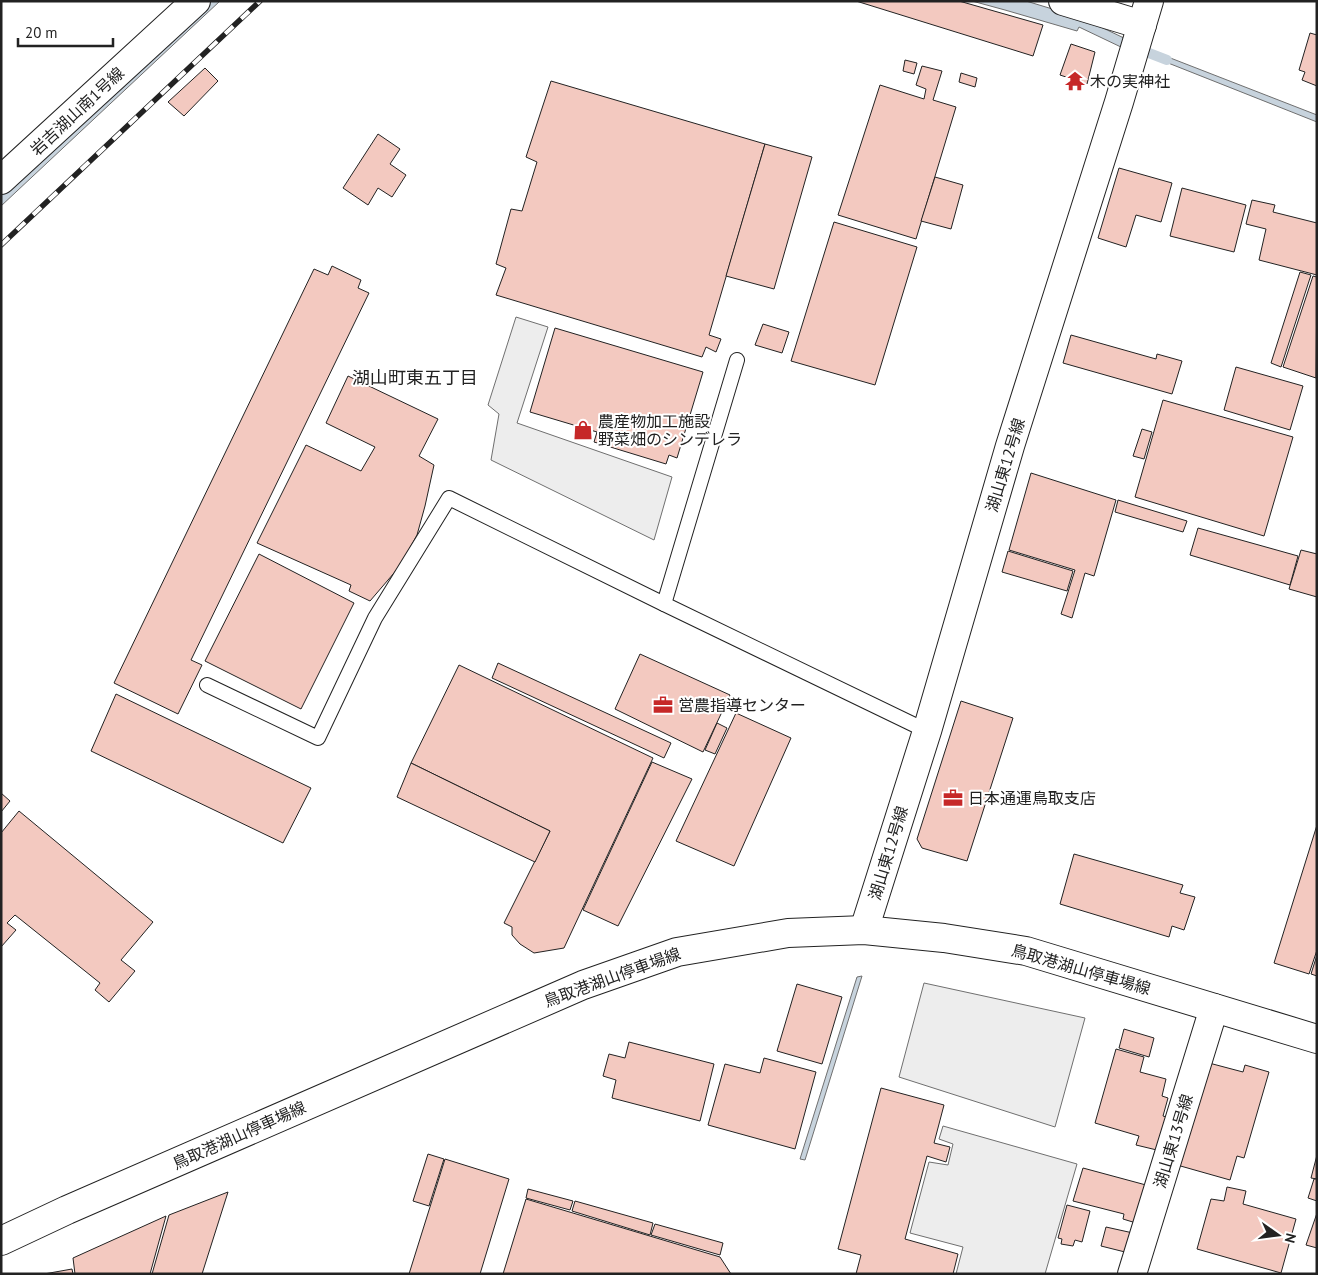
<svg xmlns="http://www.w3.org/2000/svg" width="1318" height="1275" viewBox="0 0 1318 1275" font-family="'PT Sans','Noto Sans JP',sans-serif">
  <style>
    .parking { fill: #ededed; stroke: #6f6f6f }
    .water { fill: #c7d3dd; stroke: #6f6f6f }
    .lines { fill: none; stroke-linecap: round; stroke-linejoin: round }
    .stream { stroke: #c7d3dd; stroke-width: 10 }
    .building { fill: #f3c9c0; stroke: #222 }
    .service-casing { stroke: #222; stroke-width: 16 }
    .minor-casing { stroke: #222; stroke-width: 30 }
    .secondary-casing { stroke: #222; stroke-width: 30 }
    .service { stroke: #fff; stroke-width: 14 }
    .minor { stroke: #fff; stroke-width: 28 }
    .secondary { stroke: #fff; stroke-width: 28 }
    .rail-casing { stroke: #222; stroke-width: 5.5 }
    .rail { stroke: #fff; stroke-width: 4; stroke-dasharray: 11; stroke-linecap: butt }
    .labels { text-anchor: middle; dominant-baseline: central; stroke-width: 4; stroke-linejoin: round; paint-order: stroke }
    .poi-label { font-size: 16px; fill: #222; stroke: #fff; text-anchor: start }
    .street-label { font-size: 16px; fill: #222; stroke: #fff }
    .neighbourhood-label { font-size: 18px; fill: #222; stroke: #fff }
  </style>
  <rect width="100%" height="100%" fill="#fff"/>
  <g class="parking">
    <path d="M516 317 548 327 517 423 672 477 654 540 491 460 499 414 488 405Z"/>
    <path d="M924 983 1085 1018 1055 1127 899 1077Z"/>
    <path d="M943 1126 1077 1164 1045 1274H956L963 1247 910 1233 929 1162 948 1165 953 1144 939 1139Z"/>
  </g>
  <g class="water">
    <path d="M207 1H220L1 206V193Z"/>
    <path d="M972 1H1026L1082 18 1126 39 1123 48 1079 27 1077 31 1005 10Z"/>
    <path d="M1155 52 1317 115V122L1153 57Z"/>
    <path d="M862 976 805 1160 800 1159 857 977Z"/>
  </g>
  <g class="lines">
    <path class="stream" d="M1136 48 1167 60"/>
  </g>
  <g class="building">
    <path d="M856 1H959L1043 25 1033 56Z"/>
    <path d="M1310 33 1317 35V86L1302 80 1305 72 1299 70Z"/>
    <path d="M1071 44 1095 52 1087 84 1060 75Z"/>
    <path d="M905 60 917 63 914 74 903 71Z"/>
    <path d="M922 66 942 71 933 100 956 107 916 239 838 215 880 85 924 99 926 89 916 85Z"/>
    <path d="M205 68 218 81 184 116 168 102Z"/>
    <path d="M961 73 977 78 975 87 959 82Z"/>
    <path d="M551 81 765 144 709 335 721 339 716 352 706 347 702 357 496 295 506 268 496 264 511 209 522 211 537 162 526 157Z"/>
    <path d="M378 134 400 149 390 164 406 175 392 197 378 188 368 205 343 188Z"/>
    <path d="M765 144 812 157 774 289 726 276Z"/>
    <path d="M1119 168 1172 183 1161 222 1136 215 1126 247 1098 238Z"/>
    <path d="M935 177 963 185 951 229 921 221Z"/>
    <path d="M1182 188 1246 205 1234 252 1170 236Z"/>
    <path d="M1252 200 1275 205 1273 212 1317 223V275L1259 260 1266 229 1246 224Z"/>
    <path d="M834 222 917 247 875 385 791 361Z"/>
    <path d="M332 266 361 280 358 288 369 293 191 660 202 665 178 714 114 683 314 269 328 275Z"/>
    <path d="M1300 272 1311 275 1281 367 1271 363Z"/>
    <path d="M1313 276 1317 277 1316 378 1283 367Z"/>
    <path d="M763 324 789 332 782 353 755 345Z"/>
    <path d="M555 328 703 372 677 458 669 455 666 464 594 442 597 432 530 412Z"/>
    <path d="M1071 335 1156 359 1157 354 1182 361 1172 394 1063 363Z"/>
    <path d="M1236 367 1303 386 1290 430 1224 410Z"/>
    <path d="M348 376 438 419 419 456 434 465 425 506 417 535 400 566 370 601 349 591 351 585 257 543 306 445 361 471 375 447 326 423Z"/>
    <path d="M1163 400 1293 437 1264 536 1135 497Z"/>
    <path d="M1142 429 1152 432 1144 459 1133 456Z"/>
    <path d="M1031 473 1116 500 1094 576 1085 573 1072 618 1061 614 1075 570 1009 550Z"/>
    <path d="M1118 500 1187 521 1183 532 1115 512Z"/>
    <path d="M1198 528 1298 556 1290 585 1190 555Z"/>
    <path d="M1301 550 1317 554V597L1289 589Z"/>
    <path d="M1008 551 1073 571 1067 591 1002 572Z"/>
    <path d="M259 554 354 603 301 709 205 661Z"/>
    <path d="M640 654 730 695 703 752 615 709Z"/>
    <path d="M498 663 671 743 664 758 492 678Z"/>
    <path d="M459 665 653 758 564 948 534 953 520 944 512 935V927L504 923 550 831 411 763Z"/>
    <path d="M116 694 311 788 283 843 91 751Z"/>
    <path d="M961 701 1013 718 967 861 922 848 917 839Z"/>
    <path d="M736 713 791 738 734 866 676 841Z"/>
    <path d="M717 723 727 728 715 754 705 750Z"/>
    <path d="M652 762 692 779 618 926 583 910Z"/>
    <path d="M411 763 550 831 535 862 397 797Z"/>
    <path d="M1 793 10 801 1 812Z"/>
    <path d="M19 811 153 922 121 960 135 971 109 1002 95 990 100 983 15 915 7 923 16 930 1 947V833Z"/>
    <path d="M1317 825V950L1309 974 1274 963Z"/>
    <path d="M1074 854 1183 885 1180 893 1195 897 1184 930 1172 926 1169 937 1060 904Z"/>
    <path d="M1317 955V976L1311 974Z"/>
    <path d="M797 984 842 997 822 1064 777 1051Z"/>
    <path d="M1124 1029 1154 1038 1149 1057 1119 1048Z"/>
    <path d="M629 1042 714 1064 700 1121 612 1098 616 1080 603 1076 609 1054 625 1058Z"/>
    <path d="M1116 1049 1144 1057 1140 1072 1166 1079 1162 1096 1168 1098 1163 1116 1170 1118 1161 1151 1136 1145 1139 1136 1095 1123Z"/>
    <path d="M764 1058 816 1072 795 1149 708 1125 725 1064 760 1073Z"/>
    <path d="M1209 1063 1243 1072 1245 1065 1269 1072 1244 1158 1237 1156 1230 1180 1177 1165Z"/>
    <path d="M881 1088 944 1105 934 1143 950 1147 946 1162 927 1156 905 1239 958 1254 953 1274H856L861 1255 838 1249Z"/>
    <path d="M428 1154 444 1159 429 1206 413 1201Z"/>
    <path d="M1317 1155V1179L1311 1178Z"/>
    <path d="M445 1159 509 1179 480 1274H409Z"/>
    <path d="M1083 1168 1146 1185 1136 1223 1123 1219 1124 1214 1073 1201Z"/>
    <path d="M1314 1179H1317V1201L1308 1198Z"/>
    <path d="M1227 1187 1246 1191 1243 1204 1296 1219 1281 1273 1197 1249 1211 1199 1224 1201Z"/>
    <path d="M528 1189 573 1201 570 1210 526 1198Z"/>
    <path d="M228 1192 202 1274H152L169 1215Z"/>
    <path d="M526 1199 720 1257 731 1274H503Z"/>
    <path d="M575 1201 653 1223 650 1235 572 1211Z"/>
    <path d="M1067 1205 1090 1211 1082 1242 1075 1240 1073 1246 1061 1244 1062 1239 1058 1238Z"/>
    <path d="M1317 1213V1248L1306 1245Z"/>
    <path d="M166 1216 150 1274H75L73 1258Z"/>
    <path d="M655 1224 723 1243 720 1255 651 1235Z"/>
    <path d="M1106 1227 1133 1233 1129 1253 1101 1246Z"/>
    <path d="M72 1269 73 1274H44Z"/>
  </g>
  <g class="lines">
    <defs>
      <g id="service">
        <path d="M664 604 737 360"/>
        <path d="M207 685 318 738 375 618 449 498 664 604 927 731"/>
      </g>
      <g id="minor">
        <path d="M1063 1 1142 25"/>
        <path d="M1 180 196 1"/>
        <path d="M864 930 927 731 1010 446 1119 102 1149 1"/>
        <path d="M1132 1274 1214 1008"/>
      </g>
      <path id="secondary" d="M1 1241 67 1210 583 985 677 952 788 933 864 930 944 938 1026 951 1317 1039"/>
    </defs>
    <use href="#service" class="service-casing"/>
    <use href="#minor" class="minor-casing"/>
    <use href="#secondary" class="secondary-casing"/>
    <use href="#service" class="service"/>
    <use href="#minor" class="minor"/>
    <use href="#secondary" class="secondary"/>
    <defs>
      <path id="rail" d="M1 245 260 1"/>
    </defs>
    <use href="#rail" class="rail-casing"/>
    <use href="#rail" class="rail"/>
  </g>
  <defs>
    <symbol id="temple-bare" viewBox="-9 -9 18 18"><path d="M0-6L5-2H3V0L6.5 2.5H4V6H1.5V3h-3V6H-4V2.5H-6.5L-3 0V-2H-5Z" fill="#c62828" stroke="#fff" stroke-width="2.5" paint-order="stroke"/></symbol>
    <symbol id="shop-bare" viewBox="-9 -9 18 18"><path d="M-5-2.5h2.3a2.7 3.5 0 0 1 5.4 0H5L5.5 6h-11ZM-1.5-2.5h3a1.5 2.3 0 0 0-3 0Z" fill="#c62828" stroke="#fff" stroke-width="2.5" paint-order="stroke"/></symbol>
    <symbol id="office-bare" viewBox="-9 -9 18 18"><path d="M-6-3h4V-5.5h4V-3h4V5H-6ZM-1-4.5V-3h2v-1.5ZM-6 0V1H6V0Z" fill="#c62828" stroke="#fff" stroke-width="2.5" paint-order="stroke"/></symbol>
  </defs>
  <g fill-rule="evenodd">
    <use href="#temple-bare" x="1061" y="67" width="28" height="28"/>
    <use href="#shop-bare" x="569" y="416" width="28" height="28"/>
    <use href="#office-bare" x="649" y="691" width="28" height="28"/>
    <use href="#office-bare" x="939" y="784" width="28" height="28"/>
  </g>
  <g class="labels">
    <g class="poi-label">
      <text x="1090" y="81">木の実神社</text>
      <text x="598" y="421">農産物加工施設<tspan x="598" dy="18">野菜畑のシンデレラ</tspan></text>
      <text x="678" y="705">営農指導センター</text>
      <text x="968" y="798">日本通運鳥取支店</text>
    </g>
    <g class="street-label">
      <text transform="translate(77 111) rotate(-43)">岩吉湖山南1号線</text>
      <text transform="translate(1005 465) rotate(-73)">湖山東12号線</text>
      <text transform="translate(888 853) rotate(-73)">湖山東12号線</text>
      <text transform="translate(1081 969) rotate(16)">鳥取港湖山停車場線</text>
      <text transform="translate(612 977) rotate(-20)">鳥取港湖山停車場線</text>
      <text transform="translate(239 1135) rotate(-24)">鳥取港湖山停車場線</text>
      <text transform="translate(1173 1141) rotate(-73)">湖山東13号線</text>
    </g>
    <g class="neighbourhood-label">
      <text x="415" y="377">湖山町東五丁目</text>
    </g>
  </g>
  <rect width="1318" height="1275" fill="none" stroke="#222222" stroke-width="5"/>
  <g transform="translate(1278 1235) rotate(104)" stroke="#ffffff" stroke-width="4" paint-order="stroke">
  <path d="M0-4L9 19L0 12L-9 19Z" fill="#222222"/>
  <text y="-8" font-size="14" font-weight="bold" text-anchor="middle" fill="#222222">N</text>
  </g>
  <path d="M18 38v8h95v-8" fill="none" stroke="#222222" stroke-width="2.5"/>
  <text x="25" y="38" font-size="15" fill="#222222" stroke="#ffffff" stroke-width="4" paint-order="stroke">20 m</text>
</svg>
